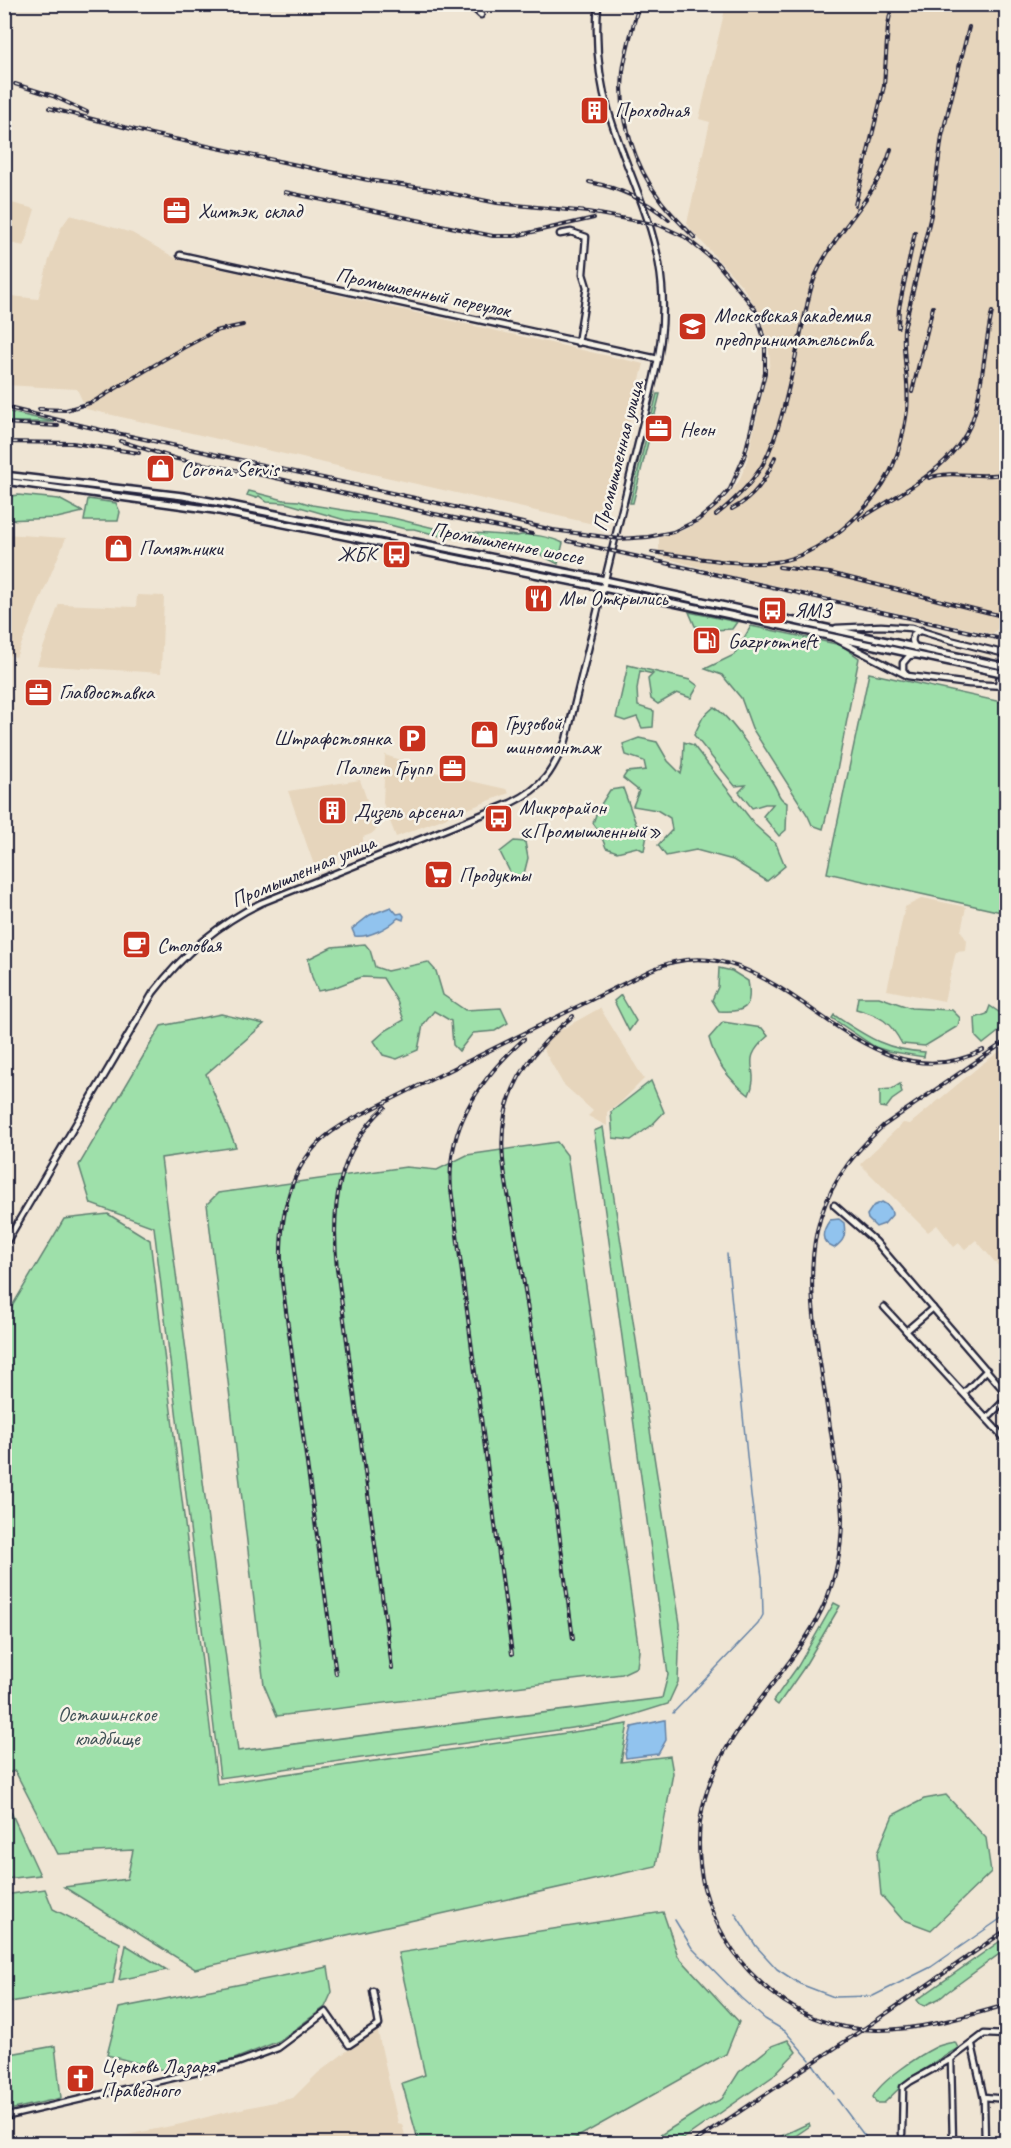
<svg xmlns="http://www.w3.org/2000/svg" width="1011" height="2148" viewBox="0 0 1011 2148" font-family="Caveat,sans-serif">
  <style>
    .built { fill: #e6d5bc }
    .green { fill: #9ee0aa; stroke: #608172; stroke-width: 1.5 }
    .water { fill: #91c3ee; stroke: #6583a6; stroke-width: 1.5 }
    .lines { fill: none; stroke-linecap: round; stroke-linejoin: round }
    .stream { stroke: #6583a6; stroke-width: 1.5 }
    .minor-casing { stroke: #22223b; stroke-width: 9 }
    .major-casing { stroke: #22223b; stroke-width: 10 }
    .minor { stroke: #f7f3e8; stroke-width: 4.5 }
    .major { stroke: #f7f3e8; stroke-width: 5 }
    .rail-casing { stroke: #22223b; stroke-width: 4 }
    .rail { stroke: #f7f3e8; stroke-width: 1.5; stroke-dasharray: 4.5; stroke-linecap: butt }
    .major-bridge-casing { stroke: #22223b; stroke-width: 10; stroke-linecap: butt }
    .major-bridge { stroke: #f7f3e8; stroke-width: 5 }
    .labels { text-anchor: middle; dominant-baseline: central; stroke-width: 5; stroke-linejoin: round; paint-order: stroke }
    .poi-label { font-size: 21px; fill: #22223b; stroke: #f7f3e8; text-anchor: start }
    .street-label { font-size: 21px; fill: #22223b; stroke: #f7f3e8 }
    .park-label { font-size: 21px; fill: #415257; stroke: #f7f3e8 }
  </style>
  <rect width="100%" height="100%" fill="#efe5d4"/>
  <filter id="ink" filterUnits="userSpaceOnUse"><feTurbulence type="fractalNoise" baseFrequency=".0167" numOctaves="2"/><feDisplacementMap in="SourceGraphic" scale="12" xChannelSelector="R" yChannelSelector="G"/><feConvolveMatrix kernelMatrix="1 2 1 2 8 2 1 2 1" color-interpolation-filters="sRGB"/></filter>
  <g filter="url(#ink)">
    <g class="built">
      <path d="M726 5H1006V631L998 629 992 634 720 573 661 557 659 554V538L687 529 700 521 725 500 739 481 746 464 770 362 768 342 756 307 742 286 691 230 687 223 710 122 699 119Z"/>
      <path d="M4 201 35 209 24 246 5 242Z"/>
      <path d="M70 215 132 233 177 259 644 364 602 526 86 409 77 389 5 385V335L12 296 38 299 49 260 61 228Z"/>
      <path d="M4 534 66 538 16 657 5 654Z"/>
      <path d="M137 595 164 596 161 673 37 665 59 604 136 607Z"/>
      <path d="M385 755 448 776 506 789 509 793 396 837 383 803Z"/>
      <path d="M360 780 377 829 371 834 363 837V845L314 865 288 791Z"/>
      <path d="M923 898 966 907 961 931 967 941 966 951 956 952 944 1001 887 990 905 907Z"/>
      <path d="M600 1008 644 1079 619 1104 607 1112V1126L588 1116 593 1111 563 1084 542 1047 557 1032Z"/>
      <path d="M1006 1047V1275L976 1240 965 1249 959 1243 954 1247 937 1225 928 1232 860 1164 903 1123 910 1124 982 1064Z"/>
      <path d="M377 2028 398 2123 402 2124 407 2143 82 2144 181 2124 222 2113 293 2098 318 2073Z"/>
    </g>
    <g class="green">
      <path d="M653 392 655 393 628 502 626 501Z"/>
      <path d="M657 394H660L633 503H630Z"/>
      <path d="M5 411 54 422H5Z"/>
      <path d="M249 491 284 500 299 501 312 505 393 518 446 531 517 536C529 532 553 538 563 543L558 564 535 552 515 549 517 551 497 548C493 543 485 543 480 545L462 538 444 537 414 529H405L382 523 345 520 286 503 267 502 259 496 256 498 247 495Z"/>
      <path d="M137 493 219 504 337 528 336 531 205 505 137 496Z"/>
      <path d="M18 495 59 499 83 512 57 518 5 520V497Z"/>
      <path d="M88 499 116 503 120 512 118 521H84Z"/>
      <path d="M362 533 591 580 594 582 591 583 361 536Z"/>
      <path d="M617 585 896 645 919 652 614 586Z"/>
      <path d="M689 612 737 622 732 629 713 630 695 626Z"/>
      <path d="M751 626 841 645 859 658 834 786 823 829 812 825 808 816 752 728 741 698 722 675 705 669 734 655Z"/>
      <path d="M628 665 690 680 698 686 691 698 677 693 658 704 651 699 648 679 653 674 640 671 637 689 638 706 654 711 653 727 642 728 637 717 625 721 616 718Z"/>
      <path d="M869 673 1006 703V913L827 873Z"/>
      <path d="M714 707C731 717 763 766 774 785 779 793 778 798 787 803L786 830 779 836 763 816 773 804H765L752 808 739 792 746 785 735 786 694 735 703 717Z"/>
      <path d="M639 738 657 742 668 761 681 774 683 765 684 742 693 745 756 826 776 844 785 866 767 881 733 860 696 850 666 856 658 845 672 830 670 818 657 810 633 806 639 791 623 778 627 772 646 770 644 761 626 755 623 744Z"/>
      <path d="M623 788 636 824 647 835 644 851 637 847 617 852 606 848 600 833 593 823 598 809 610 790Z"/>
      <path d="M514 841 525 842 528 858 523 878 512 876 500 852Z"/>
      <path d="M365 944 370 950 375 967 387 971 428 962 436 971 443 995 465 1010 501 1008 508 1023 495 1031 473 1033 459 1051 453 1045 451 1021 434 1011 423 1025 418 1050 397 1059 383 1055 374 1041 385 1031 404 1020 397 1001 383 978 361 977 333 988 318 991 312 977 308 959 332 947Z"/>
      <path d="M719 968 732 971 748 981C753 1008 745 1013 719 1011L712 1000 718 987Z"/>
      <path d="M621 995 636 1021 629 1031 614 1001Z"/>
      <path d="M858 997H879L911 1008 952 1010 960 1018 958 1026 925 1046 902 1044C890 1021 881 1016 856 1009Z"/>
      <path d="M990 1006 1006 1017V1026L983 1044 976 1037 975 1018 987 1014Z"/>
      <path d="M221 1014 264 1024 206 1074 236 1147 161 1158 238 1751 662 1698 668 1675 594 1131 603 1127 680 1624 678 1682 668 1704 607 1723 220 1778 154 1227 91 1204 79 1165 161 1026Z"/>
      <path d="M834 1015C866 1036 885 1050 925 1052L924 1057 888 1051 875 1047 832 1018Z"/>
      <path d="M723 1022 762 1028 768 1036C737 1063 762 1067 749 1095 729 1080 715 1062 709 1038Z"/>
      <path d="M651 1081 664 1112 652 1125 631 1140 613 1138 611 1112Z"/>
      <path d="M900 1084 902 1093 892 1100 886 1108 880 1107V1090L892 1089Z"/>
      <path d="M557 1142 567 1155 639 1651 637 1667 622 1674 277 1716 264 1685 207 1204 218 1193 406 1167 437 1170 467 1155Z"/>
      <path d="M108 1214 150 1240 217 1784 628 1724 621 1762 670 1756 673 1773 656 1866 195 1969 64 1887 127 1879 133 1850 58 1854 15 1771 5 1774V1318L64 1219Z"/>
      <path d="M834 1603 840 1606 803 1669 778 1705 773 1701 798 1666Z"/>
      <path d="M946 1795 986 1838 991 1872 931 1930 902 1919 881 1895 877 1853 893 1815 924 1799Z"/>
      <path d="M4 1799H5L40 1875 5 1879Z"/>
      <path d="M45 1889 53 1909 120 1943 113 1983 5 2003V1895Z"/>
      <path d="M663 1912 678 1956 739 2022 726 2054 567 2143H419L402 2083 425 2075 398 1953Z"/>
      <path d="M1006 1937V1949L946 1993C937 2003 932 1999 925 2006L920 2004 917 2000Z"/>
      <path d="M126 1945 167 1970 119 1980Z"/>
      <path d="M328 1967 332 1992 325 2007 279 2041 232 2060 174 2073 107 2055 119 2008Z"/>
      <path d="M788 2040 796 2052 772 2077 677 2143H639L659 2136 703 2108 722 2099 739 2072 772 2046Z"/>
      <path d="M955 2042 958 2048 910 2078 884 2103H876L873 2097C880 2081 920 2055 936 2047 942 2044 949 2043 955 2042Z"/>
      <path d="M55 2046 61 2098 5 2111V2055Z"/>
      <path d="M809 2123 810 2126 785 2143H767Z"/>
    </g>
    <g class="water">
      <path d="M391 907 397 914 402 913 404 916 403 920 398 918C388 928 368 938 355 936L352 929 370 915Z"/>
      <path d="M882 1202C888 1205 892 1208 892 1215L884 1224 876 1227 868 1219 867 1215 873 1206Z"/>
      <path d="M839 1219 844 1223C846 1236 844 1241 834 1248 819 1242 822 1231 830 1220Z"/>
      <path d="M665 1720 666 1740 658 1754 626 1758 625 1754 632 1727Z"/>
    </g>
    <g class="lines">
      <g class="stream">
        <path d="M673 1713 758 1624 763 1615 762 1577 751 1496 727 1254"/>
        <path d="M735 1913 756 1946 777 1969 800 1984 834 1997 873 1996 931 1967 1006 1915"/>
        <path d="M675 1920 692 1948 741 1998 765 2019 785 2031 810 2060"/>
        <path d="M813 2064 834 2094"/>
        <path d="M837 2099 867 2139"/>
      </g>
      <defs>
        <g id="minor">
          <path d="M469 4 481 15"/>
          <path d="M560 234 571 232 586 237 583 274 587 287 578 343"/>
          <path d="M180 255 658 359"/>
          <path d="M836 628 881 626 911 628 950 640 1006 654"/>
          <path d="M834 638 908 676 969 684 1006 686"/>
          <path d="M916 648C912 643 911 640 914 634L921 630"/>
          <path d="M906 674 903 670V663L909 656 915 655"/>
          <path d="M998 685 1005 653"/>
          <path d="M834 1205 876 1242 1006 1393"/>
          <path d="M4 1246 153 993C182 955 218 924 261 903L511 803C544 787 552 772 566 740L654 378C663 340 666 303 659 264 650 212 624 164 609 113 598 77 595 42 598 4"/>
          <path d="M884 1307 1006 1440"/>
          <path d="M906 1331 933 1308"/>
          <path d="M964 1393 987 1370"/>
          <path d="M987 1418 1006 1399"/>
          <path d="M972 2045 984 2099 985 2144"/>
          <path d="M951 2059 984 2034 1006 2035"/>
          <path d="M984 2097 1006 2099"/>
          <path d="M4 2117 237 2063 278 2048 326 2012 349 2045 379 2025 373 1991"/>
          <path d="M902 2134 903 2087 911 2081 951 2059 953 2144"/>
        </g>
        <g id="major">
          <path d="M4 475 183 496 226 504 605 580 998 665"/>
          <path d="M4 481 214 510 589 585 997 672"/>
        </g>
      </defs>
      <use href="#minor" class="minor-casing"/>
      <use href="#major" class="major-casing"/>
      <use href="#minor" class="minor"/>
      <use href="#major" class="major"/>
      <defs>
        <g id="rail">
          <path d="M639 4C633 27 626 49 623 71 618 116 634 165 661 201 671 214 683 226 695 238"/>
          <path d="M15 84 53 96 87 112"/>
          <path d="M49 108 151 134 368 180 429 189 497 203 588 212 659 225 685 237 717 263 755 309 765 342V373L744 457 730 489 716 505 698 520 673 532 648 537 620 539 553 530 424 500 112 432"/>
          <path d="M589 182C620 188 645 199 669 220"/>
          <path d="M285 192 493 236H515L594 218"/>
          <path d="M855 205 884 86 888 25 892 4"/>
          <path d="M898 327 899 308 915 232"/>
          <path d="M912 392 933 307"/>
          <path d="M4 407 118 434"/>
          <path d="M39 409 66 410 93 402 183 348 215 331 243 325"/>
          <path d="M4 423 58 426"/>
          <path d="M120 441 177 459 267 476 425 512 532 534"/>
          <path d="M4 442 72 443 139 453"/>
          <path d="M929 478C954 469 981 480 1006 473"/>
          <path d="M732 509C754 498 766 480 775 457"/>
          <path d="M716 515C735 500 751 485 763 464 783 428 793 365 803 323 808 304 810 284 820 266 840 226 879 193 891 149"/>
          <path d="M860 519C903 491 960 466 975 412 983 379 985 345 992 312"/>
          <path d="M568 541 1006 640"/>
          <path d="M652 552C688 556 740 567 775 562 820 556 869 512 890 472 899 454 904 431 907 411 910 383 902 356 904 329L931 215 942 136 969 27"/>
          <path d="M779 567 830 573 1006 617"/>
          <path d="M573 1016C541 1042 513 1074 505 1115 498 1149 506 1182 512 1215 517 1245 523 1274 527 1304 545 1416 558 1527 573 1639"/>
          <path d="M1006 1041 883 1126C806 1195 805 1261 819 1356 824 1388 829 1420 834 1452 837 1473 841 1495 842 1517 842 1554 834 1589 816 1621 777 1691 711 1739 700 1822 698 1844 699 1867 704 1888 714 1923 731 1955 758 1980 834 2054 916 2031 1006 2005"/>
          <path d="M385 1107C336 1152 331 1207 337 1269L392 1668"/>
          <path d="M512 1654 451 1189C446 1128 480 1078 524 1039"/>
          <path d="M336 1674 282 1282C278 1231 283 1173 325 1137 337 1127 350 1120 364 1113L651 970C777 911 854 1115 983 1050"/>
          <path d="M691 2144 874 2022 1006 1930"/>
        </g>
      </defs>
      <use href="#rail" class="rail-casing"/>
      <use href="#rail" class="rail"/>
      <defs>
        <g id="major-bridge">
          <path d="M998 665 1006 667"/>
          <path d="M997 672 1006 674"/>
        </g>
      </defs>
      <use href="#major-bridge" class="major-bridge-casing"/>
      <use href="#major-bridge" class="major-bridge"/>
    </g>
  </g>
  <defs>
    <symbol id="building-square" viewBox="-11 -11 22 22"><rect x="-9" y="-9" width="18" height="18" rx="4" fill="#c8321e" stroke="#f7f3e8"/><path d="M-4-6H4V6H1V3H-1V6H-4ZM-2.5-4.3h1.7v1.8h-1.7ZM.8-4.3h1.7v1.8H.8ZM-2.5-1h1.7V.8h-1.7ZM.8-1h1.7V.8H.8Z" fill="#fff"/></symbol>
    <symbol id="office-square" viewBox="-11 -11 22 22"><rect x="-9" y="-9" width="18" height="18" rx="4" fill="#c8321e" stroke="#f7f3e8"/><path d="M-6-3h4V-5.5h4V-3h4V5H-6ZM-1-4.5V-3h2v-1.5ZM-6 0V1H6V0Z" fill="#fff"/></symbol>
    <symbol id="university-square" viewBox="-11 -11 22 22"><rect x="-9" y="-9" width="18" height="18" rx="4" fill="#c8321e" stroke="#f7f3e8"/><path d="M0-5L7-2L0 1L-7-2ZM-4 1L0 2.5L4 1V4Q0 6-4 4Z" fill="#fff"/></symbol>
    <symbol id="shop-square" viewBox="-11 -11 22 22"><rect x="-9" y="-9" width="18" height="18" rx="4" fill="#c8321e" stroke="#f7f3e8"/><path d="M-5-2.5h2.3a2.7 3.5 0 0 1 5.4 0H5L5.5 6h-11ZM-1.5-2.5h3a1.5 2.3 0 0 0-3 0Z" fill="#fff"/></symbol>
    <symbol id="bus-square" viewBox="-11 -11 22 22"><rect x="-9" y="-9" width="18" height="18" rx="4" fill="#c8321e" stroke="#f7f3e8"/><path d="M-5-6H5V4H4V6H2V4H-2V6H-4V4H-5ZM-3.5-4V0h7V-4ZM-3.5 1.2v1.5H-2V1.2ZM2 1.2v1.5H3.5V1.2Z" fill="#fff"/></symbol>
    <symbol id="restaurant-square" viewBox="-11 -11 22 22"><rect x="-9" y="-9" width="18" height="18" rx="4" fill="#c8321e" stroke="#f7f3e8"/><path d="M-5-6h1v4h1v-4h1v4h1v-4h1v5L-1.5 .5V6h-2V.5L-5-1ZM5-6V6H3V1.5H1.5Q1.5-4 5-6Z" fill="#fff"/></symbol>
    <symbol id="fuel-square" viewBox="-11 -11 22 22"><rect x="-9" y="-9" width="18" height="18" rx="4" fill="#c8321e" stroke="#f7f3e8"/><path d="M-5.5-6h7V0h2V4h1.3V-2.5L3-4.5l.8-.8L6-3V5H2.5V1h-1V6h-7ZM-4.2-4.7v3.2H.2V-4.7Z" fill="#fff"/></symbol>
    <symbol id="parking-square" viewBox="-11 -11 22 22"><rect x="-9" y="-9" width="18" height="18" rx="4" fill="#c8321e" stroke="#f7f3e8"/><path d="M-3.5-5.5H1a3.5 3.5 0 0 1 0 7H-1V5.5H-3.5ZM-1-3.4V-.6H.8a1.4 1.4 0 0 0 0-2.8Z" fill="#fff"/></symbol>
    <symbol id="supermarket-square" viewBox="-11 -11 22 22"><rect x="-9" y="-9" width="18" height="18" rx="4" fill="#c8321e" stroke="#f7f3e8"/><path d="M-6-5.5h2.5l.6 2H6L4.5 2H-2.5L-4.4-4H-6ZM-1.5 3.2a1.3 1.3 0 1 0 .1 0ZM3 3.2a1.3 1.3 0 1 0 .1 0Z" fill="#fff"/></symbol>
    <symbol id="cafe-square" viewBox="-11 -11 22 22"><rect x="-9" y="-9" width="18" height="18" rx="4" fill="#c8321e" stroke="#f7f3e8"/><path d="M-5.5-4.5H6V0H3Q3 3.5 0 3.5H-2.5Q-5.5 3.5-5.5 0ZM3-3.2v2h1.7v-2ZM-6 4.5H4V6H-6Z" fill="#fff"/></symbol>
    <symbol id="church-square" viewBox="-11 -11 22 22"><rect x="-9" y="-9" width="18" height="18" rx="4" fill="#c8321e" stroke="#f7f3e8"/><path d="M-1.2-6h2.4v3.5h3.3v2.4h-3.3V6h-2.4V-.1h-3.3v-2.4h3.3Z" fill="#fff"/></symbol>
  </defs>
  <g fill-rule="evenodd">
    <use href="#building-square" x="578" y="94" width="33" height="33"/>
    <use href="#office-square" x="160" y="194" width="33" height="33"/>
    <use href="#university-square" x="676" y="310" width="33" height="33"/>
    <use href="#office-square" x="642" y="412" width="33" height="33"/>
    <use href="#shop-square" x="144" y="452" width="33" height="33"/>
    <use href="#shop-square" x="102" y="532" width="33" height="33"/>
    <use href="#bus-square" x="380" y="538" width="33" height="33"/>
    <use href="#restaurant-square" x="522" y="582" width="33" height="33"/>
    <use href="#bus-square" x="756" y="594" width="33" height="33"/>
    <use href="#fuel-square" x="690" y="624" width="33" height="33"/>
    <use href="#office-square" x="22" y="676" width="33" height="33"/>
    <use href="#shop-square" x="468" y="718" width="33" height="33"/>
    <use href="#parking-square" x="396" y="722" width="33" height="33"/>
    <use href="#office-square" x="436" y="752" width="33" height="33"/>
    <use href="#building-square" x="316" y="794" width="33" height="33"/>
    <use href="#bus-square" x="482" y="802" width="33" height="33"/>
    <use href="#supermarket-square" x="422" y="858" width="33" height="33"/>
    <use href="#cafe-square" x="120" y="928" width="33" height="33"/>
    <use href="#church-square" x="64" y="2062" width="33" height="33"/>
  </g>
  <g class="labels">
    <g class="poi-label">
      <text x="615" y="110">Проходная</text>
      <text x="198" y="211">Химтэк, склад</text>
      <text x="714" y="315">Московская академия<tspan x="714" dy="24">предпринимательства</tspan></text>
      <text x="680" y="429">Неон</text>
      <text x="181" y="469">Corona Servis</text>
      <text x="139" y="548">Памятники</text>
      <text x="376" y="554" text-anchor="end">ЖБК</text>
      <text x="559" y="598">Мы Открылись</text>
      <text x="794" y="610">ЯМЗ</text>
      <text x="728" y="641">Gazpromneft</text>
      <text x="59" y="692">Главдоставка</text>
      <text x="505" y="723">Грузовой<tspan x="505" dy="24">шиномонтаж</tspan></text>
      <text x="391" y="738" text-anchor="end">Штрафстоянка</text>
      <text x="432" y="768" text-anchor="end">Паллет Групп</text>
      <text x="519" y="807">Микрорайон<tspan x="519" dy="24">«Промышленный»</tspan></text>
      <text x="354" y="811">Дизель арсенал</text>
      <text x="459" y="875">Продукты</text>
      <text x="157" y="945">Столовая</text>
      <text x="101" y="2066">Церковь Лазаря<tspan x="101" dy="24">Праведного</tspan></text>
    </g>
    <g class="street-label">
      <text transform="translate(423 292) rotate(12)">Промышленный переулок</text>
      <text transform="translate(618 456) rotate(-76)">Промышленная улица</text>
      <text transform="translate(507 543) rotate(11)">Промышленное шоссе</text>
      <text transform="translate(303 871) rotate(-23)">Промышленная улица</text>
    </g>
    <g class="park-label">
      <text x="107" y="1714">Осташинское<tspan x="107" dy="24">кладбище</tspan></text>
    </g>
  </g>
  <rect width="1011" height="2148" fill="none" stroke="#f7f3e8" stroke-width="24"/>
  <rect x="12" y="12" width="987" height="2124" fill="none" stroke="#22223b" stroke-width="2" filter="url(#ink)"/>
</svg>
